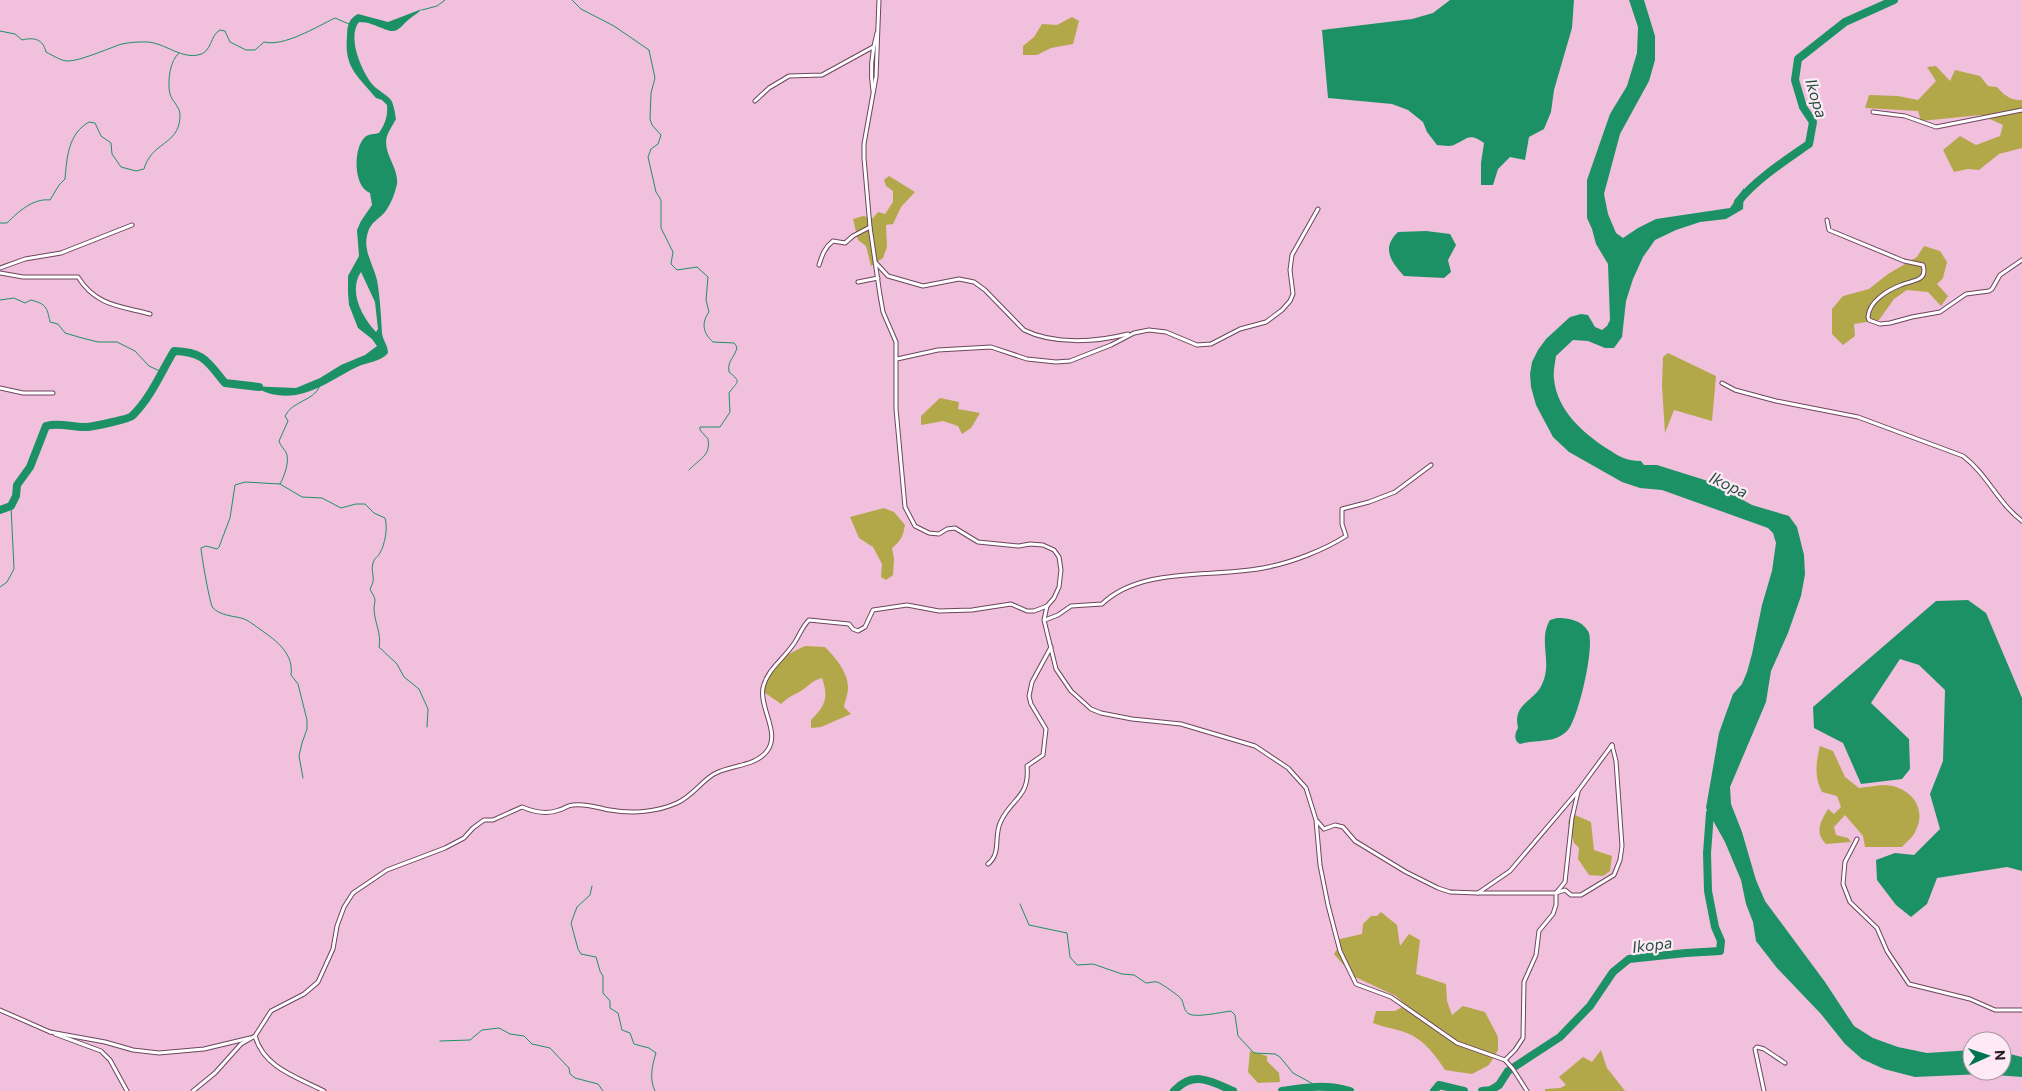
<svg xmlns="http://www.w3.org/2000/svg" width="2022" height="1091" viewBox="0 0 2022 1091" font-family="Commissioner,sans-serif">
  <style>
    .green { fill: #b3a849 }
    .water { fill: #1d9166; fill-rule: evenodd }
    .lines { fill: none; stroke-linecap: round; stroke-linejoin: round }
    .stream { stroke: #1d9166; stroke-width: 1 }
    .river { stroke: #1d9166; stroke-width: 8 }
    .minor-casing { stroke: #6d455e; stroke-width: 5 }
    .minor { stroke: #fff; stroke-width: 3 }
    .labels { text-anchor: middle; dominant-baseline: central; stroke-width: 4.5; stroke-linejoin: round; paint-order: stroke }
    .water-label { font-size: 16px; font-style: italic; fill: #24503c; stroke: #feeaf6 }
  </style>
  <rect width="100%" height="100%" fill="#f0c0dc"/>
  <g class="green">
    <path d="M1072 17 1079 21 1073 44 1051 48 1037 55H1023V46L1034 37 1042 24 1057 25Z"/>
    <path d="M1936 66 1950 81 1955 70 1980 76 1988 86 1997 87C2004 95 2011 101 2022 100V148L1999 154 1979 170 1968 169 1954 172 1943 150 1960 136 1976 145 2000 136 2003 125 1981 115 1921 121 1918 111 1865 108 1869 95 1898 96 1918 100 1936 81 1927 67Z"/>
    <path d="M889 176 915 192 901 207 893 224 886 225 887 247 883 258 871 266 866 246 858 240 853 219 863 216 873 218 878 212 885 214 893 202V191L886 186 884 180Z"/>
    <path d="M1924 246 1940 251 1947 262 1943 278 1937 284 1948 296 1941 306 1928 292 1907 290 1894 299 1879 320 1854 324 1855 336 1843 345 1832 334V309L1843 296 1869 289 1888 274 1917 257Z"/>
    <path d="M1668 353 1716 376 1712 421 1674 410 1665 433 1662 386 1663 357Z"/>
    <path d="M940 398 959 402 958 409 980 413 971 428 962 434 958 426 943 421 921 425V416Z"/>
    <path d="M884 508 894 512 905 525C903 536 901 541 892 548L894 559 893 575 886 580 881 577 882 564 873 547 859 538 850 517Z"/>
    <path d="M805 646 825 647C835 657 848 672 848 688 848 694 845 701 844 707L851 714 821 727 811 728V720C825 706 829 698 822 678 812 680 809 686 801 691 793 695 787 698 781 704L761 690C770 662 780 658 805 646Z"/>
    <path d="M1820 746 1833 751 1845 777 1859 788C1868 787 1878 785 1886 785 1911 787 1928 809 1915 832 1913 837 1906 842 1902 847H1865L1863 836 1845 815 1834 827 1836 835 1848 838 1851 842 1826 844C1814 832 1821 821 1828 809L1834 814 1841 807 1837 796 1822 792C1814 777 1816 762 1820 746Z"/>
    <path d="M1573 814 1591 822 1594 850 1612 856 1610 871 1603 876 1589 875 1578 859 1579 848 1574 843 1568 822Z"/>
    <path d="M1381 912 1397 925 1400 946 1409 934 1420 940 1416 974 1446 984 1447 1001 1452 1015 1463 1006 1485 1012 1498 1037V1050L1489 1065 1472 1074 1445 1070C1434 1053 1422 1037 1401 1031 1392 1028 1383 1027 1373 1023L1376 1011H1395L1406 1005 1396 996 1353 976 1334 954 1339 946 1340 939 1362 934 1363 924 1371 916H1377Z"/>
    <path d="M1601 1050 1607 1068 1625 1091H1545V1089L1560 1088 1566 1085 1559 1077 1583 1057 1592 1062Z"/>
    <path d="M1250 1051 1267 1056V1061L1279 1073 1280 1082 1258 1083 1248 1072Z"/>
  </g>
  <g class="water">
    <path d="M1450 0H1574L1572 28 1554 90 1551 112 1544 129 1529 137 1525 160 1510 157 1498 169 1493 185H1481V163L1484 143C1469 133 1469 138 1454 145 1449 147 1442 145 1437 145L1427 132 1423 122 1408 110 1392 104 1328 98 1322 30 1412 19 1433 13Z"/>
    <path d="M1629 0H1644L1655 36V60L1649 81 1620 134 1604 194 1608 214 1616 233 1623 238 1638 228 1656 219 1730 208 1744 188 1743 209 1726 219 1700 222 1676 230 1655 240 1643 257 1633 279 1626 301 1622 337 1614 348H1605L1588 341 1573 340 1556 356C1555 363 1553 372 1554 379 1557 410 1582 432 1606 448 1619 456 1625 461 1641 461L1644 465H1657L1708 481 1752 505 1789 516 1797 527 1804 555 1805 574 1801 596 1788 633 1771 671 1766 702 1730 787 1731 804 1742 832 1756 880 1765 901 1825 982 1854 1026 1873 1038 1898 1047 1927 1053 1972 1050V1071H2002V1052L2022 1057V1077L1982 1074 1915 1077 1884 1069 1862 1059 1845 1044 1821 1014 1777 968 1756 941 1753 922 1746 904 1741 880 1725 842 1706 808 1719 733 1733 694 1742 684 1747 672 1752 654 1762 605 1772 571 1776 543 1773 533 1768 528 1662 490 1640 488 1622 482 1569 452 1553 437 1536 405 1531 387 1530 374 1532 362 1538 350 1546 339 1570 317 1581 314 1588 315 1595 327 1602 330 1607 326 1610 320 1608 264 1596 244 1592 229 1587 218V180L1610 114 1627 86 1637 53 1638 27Z"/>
    <path d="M422 9C417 14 411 17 406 22 397 31 395 34 382 28 373 25 369 22 359 22 347 37 361 70 372 84 377 90 386 94 391 100 394 105 395 113 396 119 393 125 389 130 387 136 382 153 399 167 397 184 395 193 391 204 385 212 379 219 371 222 368 232 362 250 373 263 377 280 380 296 381 316 382 333 383 341 388 345 388 353 381 362 367 362 357 367 332 379 307 400 277 395 268 394 259 389 251 386L296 388 320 378 341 365 365 355 377 346 372 339 358 328 349 305 348 293V276L359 256 357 230 361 221 372 205 370 193C353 187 353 148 365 137 368 134 375 134 379 133 385 124 388 116 387 105L382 100 376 98C358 76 344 68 347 37 347 27 348 19 358 14L388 22ZM361 272 375 302 378 329 376 332C362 317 348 291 361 272Z"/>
    <path d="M1426 231 1450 234 1456 245 1448 260 1451 272 1444 278 1404 276C1391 262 1381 248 1398 232Z"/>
    <path d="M1968 600 1986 613 2022 698V871L2007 867 1937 878 1927 904 1911 917 1896 905 1877 880 1876 860 1895 853 1914 855 1940 829 1930 794 1943 761 1945 690 1919 665 1900 659 1871 703 1909 739 1910 769 1902 779 1861 784 1843 743 1814 728 1813 707 1936 601Z"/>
    <path d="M1557 618C1569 618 1581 620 1588 631 1596 643 1578 721 1567 731 1554 744 1536 739 1520 744 1513 740 1515 733 1518 728 1512 702 1536 702 1543 682 1552 661 1538 640 1550 620Z"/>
  </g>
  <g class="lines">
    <g class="stream">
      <path d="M572 0 581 9 614 26 649 50 655 78 651 93 650 119 652 125 661 135 658 144 651 149 648 157 656 192 661 200V228L673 252 671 264 677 270 697 267 708 277 706 300 709 312C701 323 703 333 713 342L734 343 737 347C735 358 727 360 729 372 743 383 736 382 729 393L730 412 720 427H700V430L708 439C711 456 699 459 689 470"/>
      <path d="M422 10 437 6 445 0"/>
      <path d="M0 31 15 34 22 40C34 37 43 39 46 52 52 55 61 61 68 61 79 61 105 50 116 46 122 43 135 42 142 42 162 40 179 59 198 55 212 53 210 35 220 30L225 31 230 42 246 50H255L264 42C284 47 316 27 335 18L349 24"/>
      <path d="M0 223H7C18 212 33 198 50 200L59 185 65 179C67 157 68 134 89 122L95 123 101 136 111 143 112 154 121 167 136 171 144 169C145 165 147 161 149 158 159 142 180 141 180 115 180 107 172 101 170 94 167 82 170 60 179 53"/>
      <path d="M0 300 14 298 25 303 31 300C46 304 47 307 50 322L58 324 65 333 82 338 98 342H117L135 351 149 366 162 372"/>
      <path d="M280 484 302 497 322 498 341 508 356 504H365L374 513 385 518C388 528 385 544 380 553 378 557 374 558 373 563 370 573 377 577 370 589 371 592 375 597 375 600 375 602 374 607 374 608 374 622 382 634 379 647L397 664 404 677 419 689 428 709 427 727"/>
      <path d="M0 587 7 582 14 569 11 506"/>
      <path d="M303 778 299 756 302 743 307 729V720L298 684 291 675C294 654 277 641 261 630 255 626 249 620 241 618 232 616 220 615 213 608 210 606 201 553 201 548L206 546 217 549 219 547 230 518 235 485 245 482 280 484C284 477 289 463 287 455 286 450 280 446 279 441L288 421 285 416C293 400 313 402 320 386"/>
      <path d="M592 886 590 895 577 907 571 923 578 949 581 954 596 957 600 971 603 976V993L610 1001V1008L618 1013 622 1030 630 1033 634 1044 649 1048 656 1053C652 1066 649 1079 655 1091"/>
      <path d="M1020 904 1029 925 1067 933 1070 957 1077 965 1093 964 1122 974 1134 975 1146 983C1150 983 1154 981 1157 982 1161 983 1181 997 1182 1000 1184 1005 1184 1011 1189 1014 1196 1018 1222 1012 1231 1011L1235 1015 1238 1036 1254 1053 1275 1054 1280 1057 1293 1073 1315 1085"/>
      <path d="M440 1041 470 1040 482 1030 499 1028 510 1034 524 1036 532 1044 550 1048 569 1068 570 1074 575 1078 598 1084 603 1091"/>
    </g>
    <g class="river">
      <path d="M1738 202C1755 180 1786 160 1809 144L1813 122 1803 107 1795 80 1798 59 1845 22 1894 0"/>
      <path d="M0 510 11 506 16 496 17 485 30 467 46 426C60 422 73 428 88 427 95 426 129 419 132 416 151 398 161 372 174 351 204 352 207 361 225 383L259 387"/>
      <path d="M1174 1091C1193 1070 1211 1081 1233 1091"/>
      <path d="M1282 1091C1306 1087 1326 1084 1350 1091"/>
      <path d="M1434 1091 1439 1085 1464 1091"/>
      <path d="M1482 1091 1491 1090 1499 1085 1508 1071 1560 1037 1590 1006 1613 972 1629 959 1686 953 1720 951 1721 941 1715 927 1708 891 1707 853 1710 813 1712 808"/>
    </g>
    <defs>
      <g id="minor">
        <path d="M879 0 876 77 864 144V158L870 227 880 295 883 312 896 342V409L905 507 915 526 929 533 939 534 947 529 955 528 978 542 1019 546 1030 544 1043 545 1054 550 1059 557 1061 570 1059 587 1054 598 1047 606 1044 620 1056 669 1071 691 1091 709 1101 713 1132 719 1181 724 1255 746 1288 768 1306 788 1316 820 1320 865 1328 905 1340 951 1356 984 1391 997 1457 1043 1505 1060 1513 1069 1527 1091"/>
        <path d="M873 91C870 73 872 51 877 33"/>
        <path d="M755 101 769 88 789 76 822 75 873 47"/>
        <path d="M1873 112 1905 116 1936 127 2022 110"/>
        <path d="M1827 220 1829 230 1904 261 1923 265C1928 282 1912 280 1901 285 1888 290 1869 301 1868 317L1869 320 1880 324 1890 323 1912 317 1940 312 1966 294 1989 291 1992 289 2000 275 2022 260"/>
        <path d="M876 263 888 276 923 286 959 279 974 282 985 290 1024 330C1054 345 1097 342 1128 334"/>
        <path d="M819 265C822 255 825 247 833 241L845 243 853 236 870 227"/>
        <path d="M0 268 25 259 61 253 132 225"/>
        <path d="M0 273 23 277H78C96 306 120 306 150 314"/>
        <path d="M858 282 878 278"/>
        <path d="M897 359 938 350 991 347 1027 359 1056 362 1070 361 1111 345 1134 333 1149 330 1166 332 1197 345 1211 344 1240 329 1266 322 1282 310 1290 301 1293 294 1290 270 1292 255 1318 209"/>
        <path d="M1722 383 1735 390 1776 401 1858 417 1963 456C1987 474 1998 503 2022 521"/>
        <path d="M0 388 23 393H53"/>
        <path d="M1045 620 1058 615 1071 606 1102 604C1142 565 1216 579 1268 567 1293 562 1324 550 1346 536L1342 524V509L1369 502 1395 492 1431 465"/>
        <path d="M1317 821 1324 829 1335 825 1343 827 1355 841 1406 872 1438 888 1450 892 1478 893 1510 871 1578 791 1612 745"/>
        <path d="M1857 839 1845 862 1843 884 1850 902 1877 928 1887 951 1909 984 1970 999 1995 1010H2022"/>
        <path d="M988 864C1002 853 993 836 1001 821 1012 798 1030 797 1027 766L1043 755 1046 729 1031 704 1029 696 1032 682 1051 647"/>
        <path d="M1478 893H1556L1565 890 1571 895H1581L1614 875 1620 860 1622 846 1616 761 1612 745"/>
        <path d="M0 1010 50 1032"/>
        <path d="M50 1032 105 1042 133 1050 159 1053 204 1049 250 1038"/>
        <path d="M55 1034 101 1051 110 1060 127 1091"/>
        <path d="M255 1036C264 1068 297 1077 324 1091"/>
        <path d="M1505 1060 1515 1050 1523 1038 1524 982 1536 955 1539 931 1553 914 1556 905V893L1565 882 1572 818 1578 792"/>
        <path d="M193 1091 215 1073 241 1044 255 1036 271 1011 304 994 318 982 333 949 337 926 344 907 353 893 387 870 445 848 464 838 473 828 484 820H493L522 807C534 812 547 815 559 810 564 809 568 805 573 805 586 803 598 808 610 810 632 814 657 812 677 803 693 796 703 779 716 773 732 765 756 766 767 751 781 733 759 708 763 688 767 669 785 658 795 642 800 634 802 627 809 620L849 624 853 629 858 631 865 627 873 610 907 605 939 611 972 610 1011 604 1027 611H1034L1047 606"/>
        <path d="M1764 1091 1755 1049 1757 1047 1764 1049 1785 1063"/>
      </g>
    </defs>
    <use href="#minor" class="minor-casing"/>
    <use href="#minor" class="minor"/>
  </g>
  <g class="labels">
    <g class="water-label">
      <text transform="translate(1817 98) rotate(73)">Ikopa</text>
      <text transform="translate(1729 484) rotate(25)">Ikopa</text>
      <text transform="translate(1652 944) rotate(-7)">Ikopa</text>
    </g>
  </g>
  <g transform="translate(1987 1056) rotate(87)"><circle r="24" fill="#feeaf6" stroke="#aa98a3"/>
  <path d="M0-4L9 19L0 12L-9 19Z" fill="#00744f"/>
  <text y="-8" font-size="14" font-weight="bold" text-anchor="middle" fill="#2d1c26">N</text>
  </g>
</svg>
